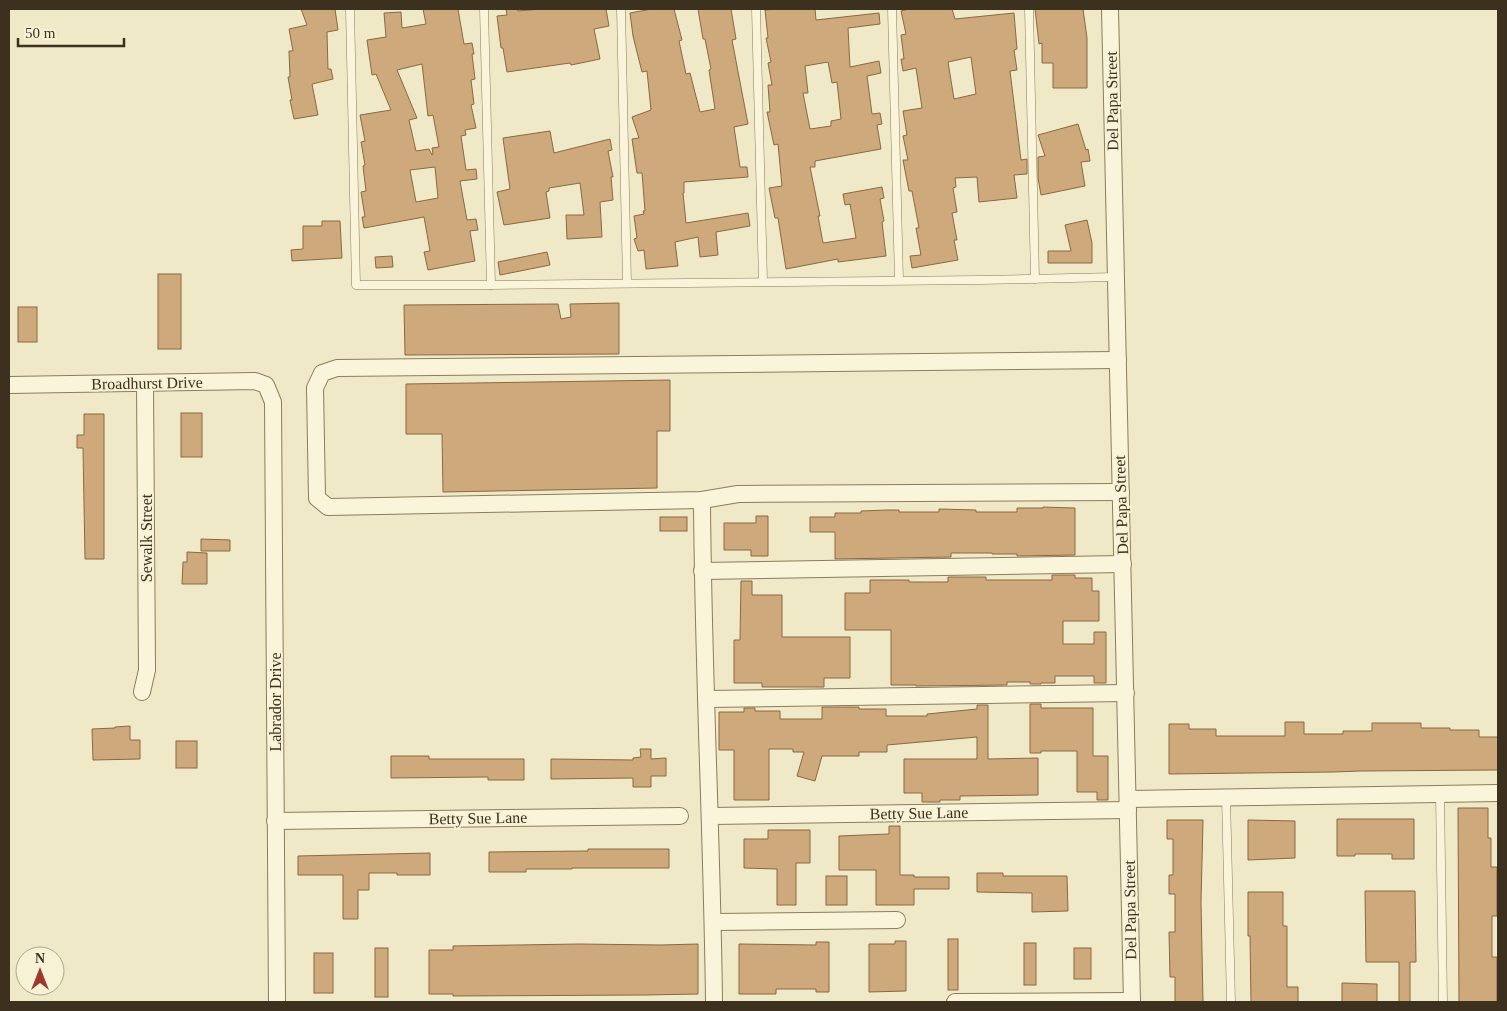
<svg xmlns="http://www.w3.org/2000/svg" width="1507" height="1011" viewBox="0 0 1507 1011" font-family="'Times New Roman',serif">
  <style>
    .building { fill: #cea97c; stroke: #8b6841; fill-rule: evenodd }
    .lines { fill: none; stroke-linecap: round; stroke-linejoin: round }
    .service-casing { stroke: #8c7c5b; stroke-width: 9 }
    .minor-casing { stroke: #8c7c5b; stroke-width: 18 }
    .service { stroke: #faf5da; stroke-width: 8 }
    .minor { stroke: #faf5da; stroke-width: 16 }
    .labels { text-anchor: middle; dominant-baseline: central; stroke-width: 4; stroke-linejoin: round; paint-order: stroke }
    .street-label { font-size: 16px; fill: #3c311f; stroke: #f7f2d6 }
  </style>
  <rect width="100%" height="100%" fill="#efe9c7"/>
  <g class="building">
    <path d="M301 9H335L338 30 327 32 328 69H331L333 79 312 84 318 115 294 119 290 100H292L288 77H290L289 51H293L289 29 307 25Z"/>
    <path d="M423 9H458L464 44 472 43 474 54H472L475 79 471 80 474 104 471 105 476 128 465 130 466 135 461 136 466 170 476 169 477 179 460 181 467 220 476 219 478 230 470 231 475 261 428 270 424 252 430 251 424 217 364 228 362 217H365L361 192 366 191 363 166 365 165 361 142 365 141 360 115 391 110 376 74 372 75 367 40 386 37 384 13 401 12 402 28 426 24ZM422 64 428 116 433 115 439 147 432 148 433 154 432 155 429 149 416 151 409 120 417 118 397 70ZM435 167 438 198 416 202 410 170Z"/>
    <path d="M506 9H517L518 11 541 9H606L609 26 594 29 600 59 571 65 570 63 507 72 503 48H501L497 16 507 15Z"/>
    <path d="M652 9H674L682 40 679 41 686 74 690 73 700 112 715 109 709 70 711 69 705 39H703L698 9H731L736 39 732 40 748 124 734 127 740 167H747L748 177 684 182V193H683L686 223 748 213 750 226 716 232 718 255 700 257 698 237 675 242 678 266 646 269 644 250 638 251 634 239 637 238 634 216 644 214 643 211H645L642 173H637L632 139 639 138 632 117 651 110 647 71 642 72 633 36 630 13Z"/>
    <path d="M776 9H815L816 20 879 13 880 24 848 28 850 67 879 61 881 73 867 76 872 114 880 113 882 124 877 125 881 149 815 161V167H810L820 216H818L823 243 856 238 850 204 845 205 843 194 882 187 884 198 880 199 884 221 882 222 886 256 838 262V259L786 269 778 218H775L769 188 782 186 778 144 774 145 767 112H770L768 85H772L768 63 771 62 766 38H768L765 10ZM828 62 832 83 837 82 841 119 831 121V126L810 129 803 93H808L805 66Z"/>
    <path d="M909 9H952L955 19 1014 13 1017 49 1014 50 1017 70 1010 71 1021 160 1027 159V174L1014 175 1017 198 979 202 977 177 955 178 956 187 953 188 957 212 952 213 957 240H954L958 260 912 268 910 256 921 255 916 228H919L912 191H909L903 160H908L903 136 907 135 903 111 922 108 916 68 903 71 901 59H904L901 35 906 34 901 11ZM971 57 976 94 954 99 948 62Z"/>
    <path d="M1035 9H1083L1087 38V88H1053V63H1042V43L1039 44Z"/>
    <path d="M1078 124 1086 150 1088 149 1090 161 1081 162 1085 186 1041 195 1038 178V157L1045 156 1038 135Z"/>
    <path d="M550 131 554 153 610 139 612 150 608 151 613 177H611L613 200 600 202 602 237 567 239 566 215H584L580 183 549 188V191L546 192 550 218 504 225 497 192 510 189 503 138Z"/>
    <path d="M1087 220 1092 243V263H1048V251H1071L1065 225Z"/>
    <path d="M322 221H340L342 258 292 261 291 250 303 249V226H322Z"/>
    <path d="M547 252 550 265 500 275 498 262Z"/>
    <path d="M392 256 393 267 376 268 375 257Z"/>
    <rect x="158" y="274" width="23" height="75"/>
    <path d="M619 303V354L405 355 404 305 558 304 561 319 571 317 570 304Z"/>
    <rect x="18" y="307" width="19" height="35"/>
    <path d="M670 380V431H657V488L443 492 442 434H406V384Z"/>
    <rect x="181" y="413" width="21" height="44"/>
    <path d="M84 414H104V559H85L83 448H77V435H84Z"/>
    <path d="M1043 507 1075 508V555L1017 556V554H992V553H951V557L835 559V532H810V517H835V513H861V511L887 510H899V512H939V509L976 510V512H1017V508H1043Z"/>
    <path d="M756 516H768V556H751V550H724V523H756Z"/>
    <rect x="660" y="517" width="27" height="14"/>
    <path d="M201 539 230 540V551H201Z"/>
    <path d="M187 552 207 553V584H182L183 562H187Z"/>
    <path d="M1052 575H1075V578H1092V591H1099V621H1063V644H1094V632H1106V683H1094V676H1055V683H1041V684H1030V682H1007V685L916 686V685H891V630H845V593H870V580H909V582H948V577H986V580H1052Z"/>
    <path d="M741 581H752V595H782V637H850V678H824V687H762V683H734V640H740Z"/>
    <path d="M1030 704H1041V708H1093V756H1108V800H1097V792H1077V751H1041V753H1030Z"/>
    <path d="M977 705H988V759L1038 758V795L960 796V800H940V802H922V793H904V759H977V737L887 745V752H859V756H822L815 781 797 776 804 752H793V749H769V800H734V750H719V712H744V708H755V711H780V719H822V707H859V709H886V716H927V714L977 709Z"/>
    <path d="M1285 722H1304V734H1343V731H1372V723H1421V728H1450V730H1479V737H1498V770L1361 771 1333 772 1169 774V724H1189V729H1216V736H1285Z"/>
    <path d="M130 726V740H140V759L93 760 92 729 115 728V727Z"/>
    <rect x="176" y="741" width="21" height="27"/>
    <path d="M640 749H651V759L666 758V776H651V787H633V778L551 779V759L633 760V758L641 757Z"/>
    <path d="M391 756H429V759H524V780H488V777L391 778Z"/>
    <path d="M1458 808H1488V838H1491V867H1497V916H1492V957H1497V1002H1459Z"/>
    <path d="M1337 819H1414V859H1392V854H1355V856H1337Z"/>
    <path d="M1167 820H1203L1201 902 1203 1002H1175V977H1170L1169 932H1175V894H1169V875H1173V839H1167Z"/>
    <path d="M1248 820 1295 821V858L1248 860Z"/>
    <path d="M889 826H900V875H914V877H949V889H914V905H876V870H839V836L889 834Z"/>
    <path d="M768 830H810V863H796V905H777V869L744 868V839H768Z"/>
    <path d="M588 849H669V868H572V869H526V872H489V852L588 851Z"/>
    <path d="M430 853V875H397V873H369V890H358V919H343V875H298V856Z"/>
    <path d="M977 873H1003V876H1067L1068 911 1032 912V893L977 892Z"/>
    <rect x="826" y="876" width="21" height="29"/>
    <path d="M1365 891H1415L1416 962H1410V1002H1399V962H1366Z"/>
    <path d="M1248 892H1283V926H1287V987H1298V1002H1251L1250 936H1248Z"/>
    <rect x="948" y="939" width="10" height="51"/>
    <path d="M895 941H906V991L869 992V944H895Z"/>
    <path d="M816 942H829V992H816V989H776V994H739V944L816 945Z"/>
    <rect x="1024" y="943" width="12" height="42"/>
    <path d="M579 944 661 945 698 944V994L646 995 453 996V994H429V950H453V946Z"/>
    <rect x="375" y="948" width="13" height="49"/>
    <rect x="1074" y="948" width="17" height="31"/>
    <rect x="314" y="953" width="19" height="40"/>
    <path d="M1342 983 1377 984V1002H1342Z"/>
  </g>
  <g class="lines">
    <defs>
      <g id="service">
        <path d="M350 9 356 285H491L979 280 1115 277"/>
        <path d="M484 9 491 285"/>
        <path d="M621 9 627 283"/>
        <path d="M756 9 763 281"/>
        <path d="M892 9 899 280"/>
        <path d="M1029 9 1035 279"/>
        <path d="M1440 795 1443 1002"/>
        <path d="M1226 797 1231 1002"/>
      </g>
      <g id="minor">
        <path d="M1110 9 1132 1002"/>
        <path d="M1118 360 337 368 322 373 315 388 317 498 328 507 702 500 738 494 1121 492"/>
        <path d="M9 385 255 381 266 385 273 402 277 1002"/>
        <path d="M702 500C703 668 712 835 714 1002"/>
        <path d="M702 571 1123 564"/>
        <path d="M142 692 147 670 145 383"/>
        <path d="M706 699 1126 693"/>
        <path d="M1128 799 1498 793"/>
        <path d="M711 816 1128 810"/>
        <path d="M275 821 680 816"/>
        <path d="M713 922 897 920"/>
        <path d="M955 1002 1132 1001"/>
      </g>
    </defs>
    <use href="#service" class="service-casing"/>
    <use href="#minor" class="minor-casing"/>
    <use href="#service" class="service"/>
    <use href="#minor" class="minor"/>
  </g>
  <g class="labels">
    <g class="street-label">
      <text transform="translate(1112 101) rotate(-91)">Del Papa Street</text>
      <text transform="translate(147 383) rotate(-1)">Broadhurst Drive</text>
      <text transform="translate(1121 505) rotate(-92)">Del Papa Street</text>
      <text transform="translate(146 538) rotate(-90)">Sewalk Street</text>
      <text transform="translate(275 702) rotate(-90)">Labrador Drive</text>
      <text transform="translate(919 813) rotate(-1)">Betty Sue Lane</text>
      <text transform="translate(478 818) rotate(-1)">Betty Sue Lane</text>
      <text transform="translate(1130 910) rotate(-91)">Del Papa Street</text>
    </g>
  </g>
  <rect width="1507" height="1011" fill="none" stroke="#3c311f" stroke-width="20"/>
  <g transform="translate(40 971)"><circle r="24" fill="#f7f2d6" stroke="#aca58d"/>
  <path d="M0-4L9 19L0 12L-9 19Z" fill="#9c392a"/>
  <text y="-8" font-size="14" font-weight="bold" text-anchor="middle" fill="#3c311f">N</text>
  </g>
  <path d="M18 38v8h106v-8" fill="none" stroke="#3c311f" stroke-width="2.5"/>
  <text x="25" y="38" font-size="15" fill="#3c311f" stroke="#f7f2d6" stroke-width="4" paint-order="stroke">50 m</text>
</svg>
